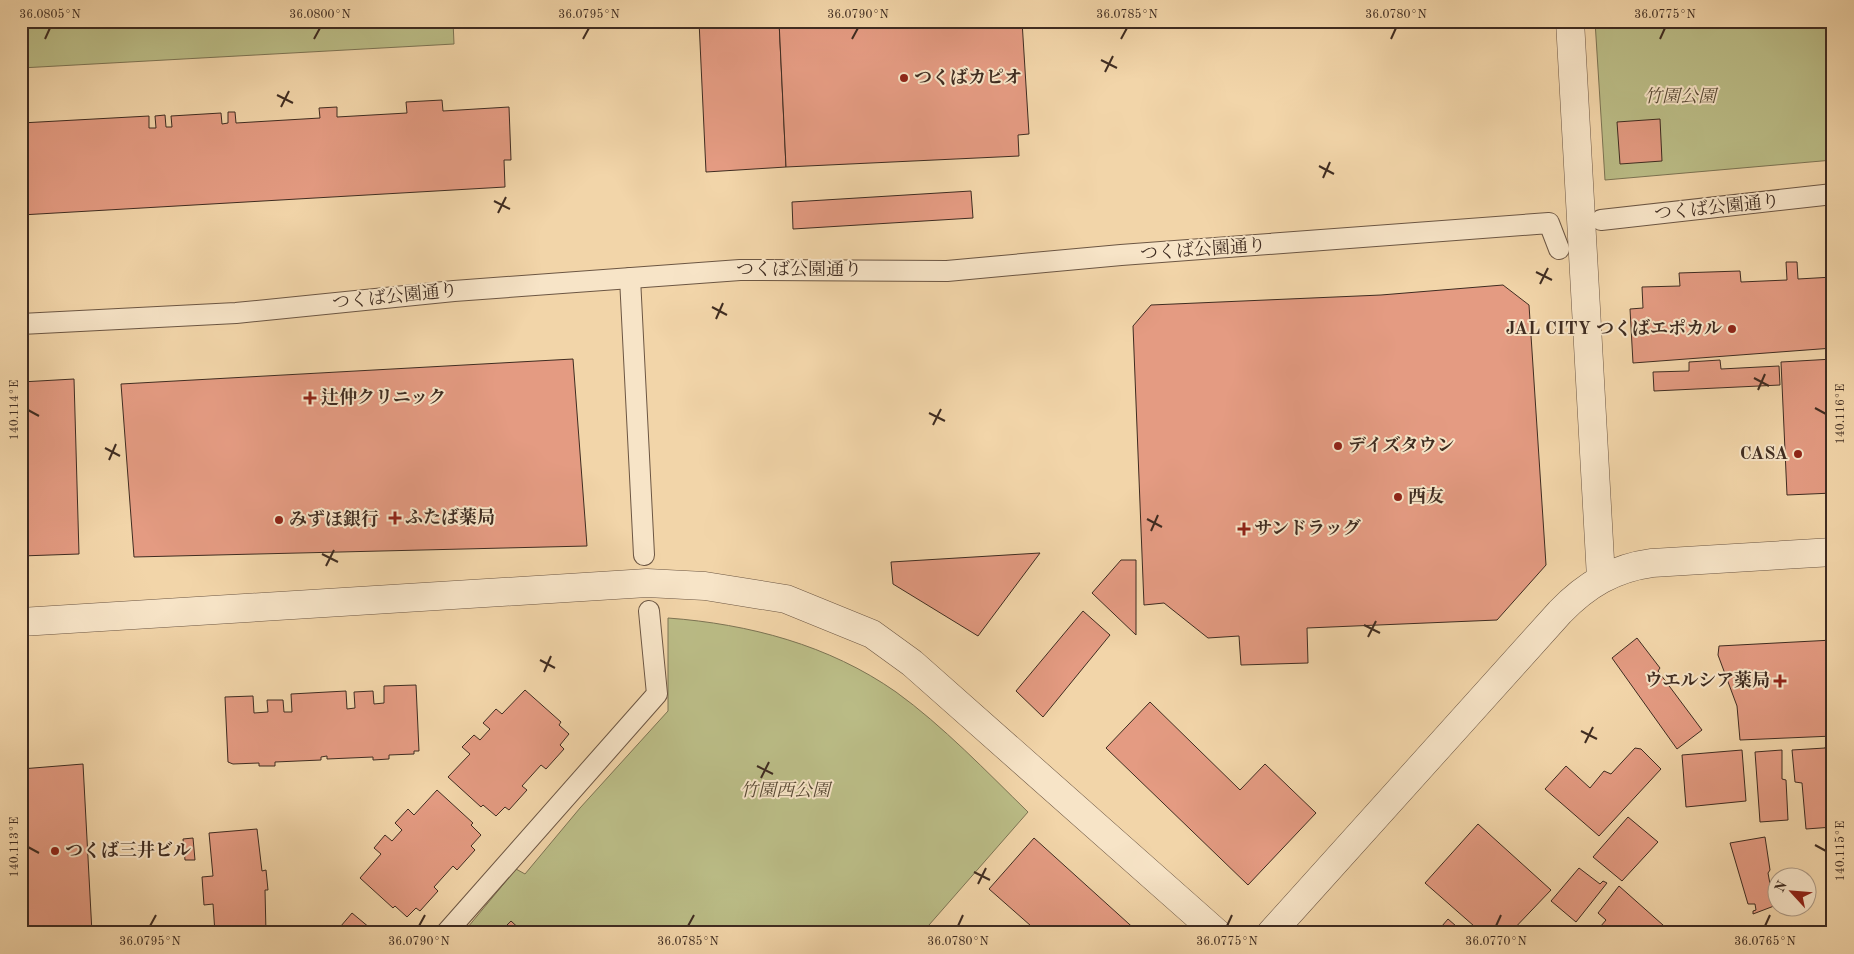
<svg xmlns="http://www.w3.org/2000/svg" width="1854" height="954" viewBox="0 0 1854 954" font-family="'Old Standard TT','Noto Serif JP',serif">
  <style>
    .green { fill: #bbbd87; stroke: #7d7454 }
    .building { fill: #e49b82; stroke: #3f2c21 }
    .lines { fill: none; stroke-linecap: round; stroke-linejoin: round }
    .pedestrian-casing { stroke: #6c5643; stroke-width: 22 }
    .tertiary-casing { stroke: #6c5643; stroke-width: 29 }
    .pedestrian { stroke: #f7e4c7; stroke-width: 20 }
    .tertiary { stroke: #f7e4c7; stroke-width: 28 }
    .ticks { fill: none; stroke: #3f2c21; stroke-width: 2 }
    .poi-dot { fill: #8f2418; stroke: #f7e4c7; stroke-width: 2 }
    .labels { text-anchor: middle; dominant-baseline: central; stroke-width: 4; stroke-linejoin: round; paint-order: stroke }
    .poi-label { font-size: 18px; font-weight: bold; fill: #3f2c21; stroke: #f7e4c7; text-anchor: start }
    .park-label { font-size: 18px; font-style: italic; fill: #584935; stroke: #f7e4c7 }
    .street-label { font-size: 18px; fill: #3f2c21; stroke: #f7e4c7 }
    .neatline { fill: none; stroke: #3f2c21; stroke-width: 2 }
    .ticks-label { font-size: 12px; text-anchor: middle; fill: #3f2c21 }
  </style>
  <rect width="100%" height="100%" fill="#f2d5a9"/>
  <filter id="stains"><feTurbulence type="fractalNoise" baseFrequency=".004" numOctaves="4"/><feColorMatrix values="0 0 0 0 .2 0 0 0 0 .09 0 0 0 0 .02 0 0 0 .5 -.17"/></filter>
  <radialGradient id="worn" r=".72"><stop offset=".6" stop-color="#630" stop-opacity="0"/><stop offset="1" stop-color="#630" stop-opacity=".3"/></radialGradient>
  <g class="green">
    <path d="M21 21H453L454 44 21 68Z"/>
    <path d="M1595 21H1833V160L1605 180Z"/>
    <path d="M668 618C749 624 829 645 896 692 942 725 988 773 1028 812L922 933H463L516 869 525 874 580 808 668 711Z"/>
  </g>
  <g class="building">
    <path d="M699 21H779L786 167 706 172Z"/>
    <path d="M779 21H1022L1029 134 1018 135 1019 156 786 167Z"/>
    <path d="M442 100 443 111 509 107 511 160H504L505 187 21 215V123L149 116V128H156L155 116 165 115 166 127H172L171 116 221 113 222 124 228 123V112H235L236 123 320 118 319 108 337 107V117L407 113 406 102Z"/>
    <path d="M1660 119 1662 161 1620 164 1617 122Z"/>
    <path d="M971 191 973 218 793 229 792 202Z"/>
    <path d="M1786 262H1797L1798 279 1833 277V348L1633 363 1630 309 1643 308 1642 287 1680 286 1679 273 1740 271 1741 282 1787 280Z"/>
    <path d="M1503 285 1529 305 1546 565 1497 620 1307 628 1308 663 1241 665 1239 636 1208 638 1164 603 1144 605 1133 326 1151 305 1381 295Z"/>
    <path d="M573 359 587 546 134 557 121 384Z"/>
    <path d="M1833 359V493L1787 495 1781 362Z"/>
    <path d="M1720 360 1721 369 1779 366 1780 385 1654 391 1653 372 1689 371V362Z"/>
    <path d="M74 379 79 554 21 556V382Z"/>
    <path d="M1040 553 978 636 893 584 891 562Z"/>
    <path d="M1121 560H1136V635L1092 593Z"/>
    <path d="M1083 611 1110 635 1043 717 1016 691Z"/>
    <path d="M1637 638 1660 668 1658 671 1702 730 1677 749 1612 658Z"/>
    <path d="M1833 640V736L1740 740 1737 706 1718 655 1719 646Z"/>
    <path d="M416 685 419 751H414V754L389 755V759L373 760V757L327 759V756L321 757V760L275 762V766H259V763L233 764 228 762 225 697 253 696 254 713 268 712 267 700H283L284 712H292L291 694 346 691 347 709 355 708 354 692 373 691 374 704 384 703V686Z"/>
    <path d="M525 690 561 722 559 725 569 734 560 745 564 749 546 769 541 765 522 786 527 790 509 810 505 807 496 816 483 805 481 807 448 777 470 754 462 747 474 735 480 740 490 729 483 723 496 709 502 714Z"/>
    <path d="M1150 702 1240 790 1265 764 1316 813 1248 885 1106 748Z"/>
    <path d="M1833 744V772L1829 773 1833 827 1806 829 1802 783 1795 782 1792 750 1825 748 1826 745Z"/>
    <path d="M1635 748 1641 749 1661 769 1599 836 1545 789 1566 766 1590 788 1604 771 1611 774Z"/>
    <path d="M1742 750 1746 801 1686 807 1682 755Z"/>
    <path d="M1782 750V779L1786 780 1788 820 1760 822 1755 752Z"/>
    <path d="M83 764 92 933H21V769Z"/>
    <path d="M437 790 473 823 471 825 481 835 471 846 475 850 457 870 453 866 434 887 438 891 420 911 416 908 407 917 395 906 393 908 360 878 381 854 374 848 385 835 392 841 402 830 395 823 408 809 414 815Z"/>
    <path d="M1628 817 1658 842 1622 881 1593 857Z"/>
    <path d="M1478 824 1551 890 1510 933H1482L1425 883Z"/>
    <path d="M257 829 262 871 266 870 268 890H265L266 933H215L213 904 204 905 202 877 213 876 209 833Z"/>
    <path d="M1765 837 1770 870 1768 873 1774 906 1753 914V911L1756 910 1755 904H1748L1730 843Z"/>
    <path d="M193 838 195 860H185L183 839Z"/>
    <path d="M1034 838 1139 933H1039L989 889Z"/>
    <path d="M1579 868 1600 884 1603 881 1607 883 1576 922 1551 901Z"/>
    <path d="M1619 886 1672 933H1595L1606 920 1598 913Z"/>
    <path d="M352 913 376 933H335Z"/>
    <path d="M1448 919 1464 933H1436Z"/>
    <path d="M511 921 524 933H499Z"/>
  </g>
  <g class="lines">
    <defs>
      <g id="pedestrian">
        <path d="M1601 220 1833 194"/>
        <path d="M630 278 644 555"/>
        <path d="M21 324 236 313 454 291 740 270 947 271 1121 255 1549 223 1559 249"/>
        <path d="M446 933 657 694 649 611"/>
      </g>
      <g id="tertiary">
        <path d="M1570 21 1601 578"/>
        <path d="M21 622 647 583 705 586 786 599 872 634 912 663 1217 933"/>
        <path d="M1271 933 1560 612C1586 585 1614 568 1652 563L1833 552"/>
      </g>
    </defs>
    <use href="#pedestrian" class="pedestrian-casing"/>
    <use href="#tertiary" class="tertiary-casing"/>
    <use href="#pedestrian" class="pedestrian"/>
    <use href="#tertiary" class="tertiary"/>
  </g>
  <path class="ticks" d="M45 39 50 28M314 39 320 28M583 39 589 28M852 39 858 28M1121 39 1127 28M1391 39 1396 28M1660 39 1665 28M1101 60 1117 68M1105 72 1113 56M277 95 293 103M281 107 289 91M1319 166 1334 174M1323 178 1330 162M494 201 510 209M498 213 506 197M1536 272 1552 280M1540 284 1548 268M712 307 727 315M716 319 723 303M1754 378 1769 386M1758 390 1765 374M1815 408 1826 414M28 410 39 416M929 413 945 421M933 425 941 409M105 448 120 456M109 460 116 444M1147 519 1162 527M1151 531 1158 515M322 554 338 562M326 566 334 550M1364 625 1380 633M1368 637 1376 621M540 660 555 668M544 672 551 656M1581 731 1597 739M1585 743 1593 727M757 766 773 774M761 778 769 762M1815 845 1826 851M28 847 39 853M974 872 990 880M978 884 986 868M150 926 156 915M419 926 425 915M688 926 694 915M958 926 963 915M1227 926 1232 915M1496 926 1501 915M1765 926 1770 915"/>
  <g class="poi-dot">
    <circle cx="904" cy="78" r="5"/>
    <circle cx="1732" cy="329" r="5"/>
    <path d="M307.5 390.5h5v5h5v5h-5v5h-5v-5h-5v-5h5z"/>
    <circle cx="1338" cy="446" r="5"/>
    <circle cx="1798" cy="454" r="5"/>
    <circle cx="1398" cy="497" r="5"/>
    <path d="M392.5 510.5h5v5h5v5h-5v5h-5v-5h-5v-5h5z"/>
    <circle cx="279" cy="520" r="5"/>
    <path d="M1241.5 521.5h5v5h5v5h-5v5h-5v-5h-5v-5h5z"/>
    <path d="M1777.5 673.5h5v5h5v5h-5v5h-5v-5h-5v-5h5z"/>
    <circle cx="55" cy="851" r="5"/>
  </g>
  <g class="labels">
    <g class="poi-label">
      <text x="914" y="78">つくばカピオ</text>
      <text x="1722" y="329" text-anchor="end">JAL CITY つくばエポカル</text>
      <text x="321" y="398">辻仲クリニック</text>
      <text x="1348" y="446">デイズタウン</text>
      <text x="1788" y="454" text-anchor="end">CASA</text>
      <text x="1408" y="497">西友</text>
      <text x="405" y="518">ふたば薬局</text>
      <text x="289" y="520">みずほ銀行</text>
      <text x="1254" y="529">サンドラッグ</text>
      <text x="1770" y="681" text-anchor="end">ウエルシア薬局</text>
      <text x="65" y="851">つくば三井ビル</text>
    </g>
    <g class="park-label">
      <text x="1680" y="97">竹園公園</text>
      <text x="785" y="791">竹園西公園</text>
    </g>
    <g class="street-label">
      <text transform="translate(1717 208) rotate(-6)">つくば公園通り</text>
      <text transform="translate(1203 250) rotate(-4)">つくば公園通り</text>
      <text x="799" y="270">つくば公園通り</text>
      <text transform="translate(395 297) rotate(-6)">つくば公園通り</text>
    </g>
  </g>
  <rect width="1854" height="954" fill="none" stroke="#f2d5a9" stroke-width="55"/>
  <g transform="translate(1792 892) rotate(296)"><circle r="24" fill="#f7e4c7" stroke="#ad9a85"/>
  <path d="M0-4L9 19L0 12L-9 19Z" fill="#8f2418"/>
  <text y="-8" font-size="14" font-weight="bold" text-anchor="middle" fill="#3f2c21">N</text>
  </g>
  <rect x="28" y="28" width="1798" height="898" class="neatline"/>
  <g class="ticks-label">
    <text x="50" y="18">36.0805°N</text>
    <text x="320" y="18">36.0800°N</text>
    <text x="589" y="18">36.0795°N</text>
    <text x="858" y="18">36.0790°N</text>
    <text x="1127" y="18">36.0785°N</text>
    <text x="1396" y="18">36.0780°N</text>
    <text x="1665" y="18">36.0775°N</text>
    <text transform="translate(14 410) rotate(-90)" y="4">140.114°E</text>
    <text transform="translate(1840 414) rotate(-90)" y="4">140.116°E</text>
    <text transform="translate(14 847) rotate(-90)" y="4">140.113°E</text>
    <text transform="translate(1840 851) rotate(-90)" y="4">140.115°E</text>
    <text x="150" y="945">36.0795°N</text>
    <text x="419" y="945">36.0790°N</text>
    <text x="688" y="945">36.0785°N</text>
    <text x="958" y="945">36.0780°N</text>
    <text x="1227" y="945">36.0775°N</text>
    <text x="1496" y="945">36.0770°N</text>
    <text x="1765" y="945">36.0765°N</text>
  </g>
  <rect width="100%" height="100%" filter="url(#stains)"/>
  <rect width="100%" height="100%" fill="url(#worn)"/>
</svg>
